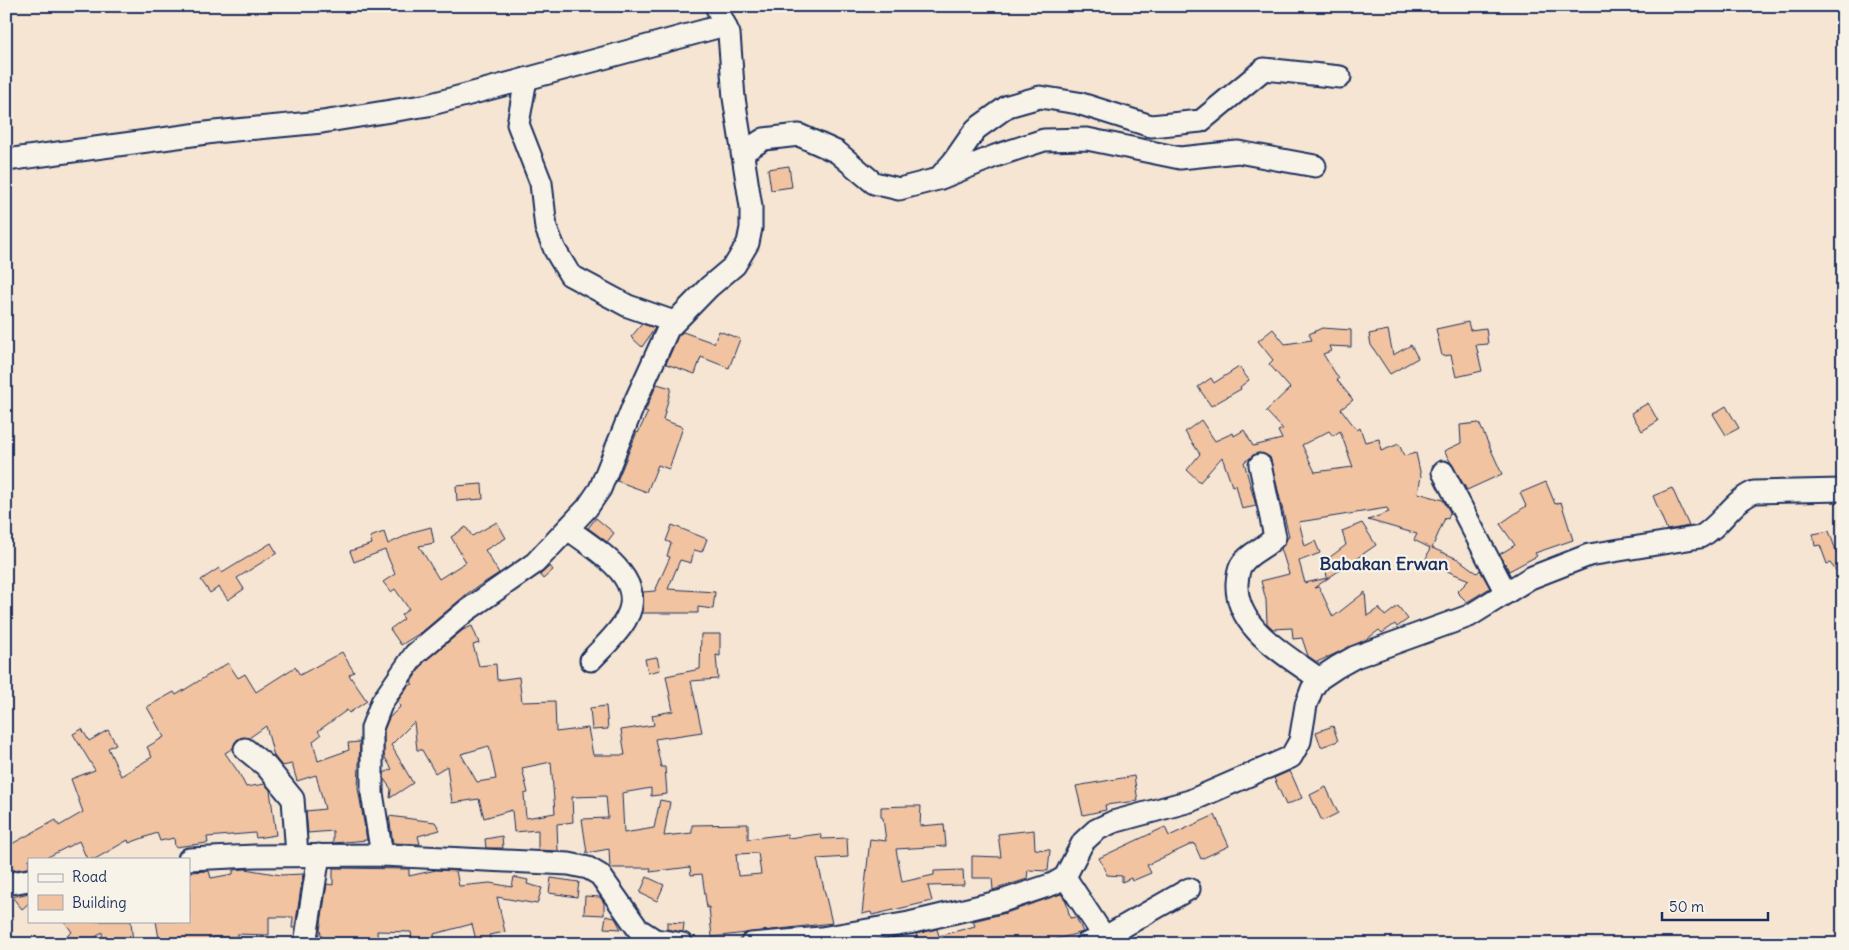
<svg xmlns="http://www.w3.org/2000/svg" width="1849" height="950" viewBox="0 0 1849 950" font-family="Delius,sans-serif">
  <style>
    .building { fill: #f1c3a0; stroke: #1b2f5e; fill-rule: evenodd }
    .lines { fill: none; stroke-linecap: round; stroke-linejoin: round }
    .minor-casing { stroke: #1b2f5e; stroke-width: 25 }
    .minor { stroke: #f7f3e8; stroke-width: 21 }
    .labels { text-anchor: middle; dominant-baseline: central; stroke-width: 4.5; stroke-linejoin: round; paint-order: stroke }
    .neighbourhood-label { font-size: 18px; font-weight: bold; fill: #1b2f5e; stroke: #f7f3e8 }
  </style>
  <rect width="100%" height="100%" fill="#f5e5d2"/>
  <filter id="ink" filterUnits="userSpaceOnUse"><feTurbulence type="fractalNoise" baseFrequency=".02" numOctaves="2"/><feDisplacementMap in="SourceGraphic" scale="10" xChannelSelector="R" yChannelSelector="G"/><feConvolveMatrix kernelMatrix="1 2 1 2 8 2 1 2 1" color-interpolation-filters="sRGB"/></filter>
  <g filter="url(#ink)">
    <g class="building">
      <path d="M789 166 792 187 771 190 768 169Z"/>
      <path d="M1468 322 1470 330 1486 328 1488 344 1476 345 1482 371 1456 377 1451 355 1442 356 1436 329Z"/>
      <path d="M642 324 655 328 642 347 631 337Z"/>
      <path d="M1322 328 1351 330V347L1329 346 1331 351 1323 354 1339 379 1337 380 1353 400 1341 409 1357 430 1360 428 1365 442 1379 439 1381 451 1399 444 1404 456 1416 453 1421 476 1418 493 1443 500 1450 512 1448 519 1445 518 1432 548 1458 559 1477 573 1480 570 1490 588 1467 602 1457 592 1469 580 1425 562 1430 548 1414 540 1417 534 1368 520 1389 512 1387 508 1299 522 1305 546 1315 541 1320 553 1299 561 1305 583 1327 578 1325 561 1346 545 1342 531 1362 523 1376 545 1314 588 1319 587 1333 617 1365 592 1367 616 1379 608 1385 616 1398 606 1408 619 1397 627 1395 624 1382 633 1379 630 1367 639 1317 662 1308 656 1302 638 1293 639 1292 628 1273 629 1267 623 1266 600 1261 581 1289 574 1281 548 1289 536 1270 457 1258 453 1244 462 1256 506 1242 509 1236 485 1232 486 1222 457 1200 482 1187 470 1200 454 1185 432 1201 420 1215 441 1233 433 1234 436 1244 430 1253 446 1282 439 1278 431 1283 429 1266 411 1290 388 1269 364 1273 360 1258 341 1273 329 1285 344 1312 340 1309 334ZM1329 431 1333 436 1340 431 1353 467 1315 472 1302 445Z"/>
      <path d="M1388 330 1393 355 1411 345 1418 358 1390 374 1371 345 1369 334Z"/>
      <path d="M719 331 740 339 729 368 701 357 695 374 666 364 678 336 683 332 714 343Z"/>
      <path d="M1239 367 1249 380 1240 387 1241 389 1211 406 1198 387 1211 378 1214 383Z"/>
      <path d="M657 384 671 388 663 420 683 427 669 469 658 465 647 492 617 481 637 432 638 433 648 412 645 411Z"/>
      <path d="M1648 403 1658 421 1642 431 1631 413Z"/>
      <path d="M1726 406 1739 428 1726 435 1713 414Z"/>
      <path d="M1479 423 1502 474 1467 490 1444 451 1461 443 1460 425Z"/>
      <path d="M1546 482 1555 504 1561 502 1573 540 1535 553 1537 556 1509 571 1500 554 1515 545 1500 524 1526 506 1520 493Z"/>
      <path d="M482 484 483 499 457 501 456 486Z"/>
      <path d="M1672 488 1689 526 1667 530 1653 496Z"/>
      <path d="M596 518 614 533 607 542 588 528Z"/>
      <path d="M497 522 506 538 485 550 499 573 468 593 422 632 401 645 390 629 404 619 401 615 409 609 395 589 391 592 383 582 395 574 385 550 354 562 350 551 372 544 370 537 384 532 388 544 416 531 431 527 434 543 419 546 439 579 466 562 451 537 466 527 472 536Z"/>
      <path d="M672 525 707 539 702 552 694 550 691 563 680 560 668 589 715 592 713 609 698 607V613H641L643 592 655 591 670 557 667 556 671 543 666 541Z"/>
      <path d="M1829 531 1843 570V580L1830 563 1827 564 1820 545 1815 546 1813 534Z"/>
      <path d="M271 543 277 553 237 578 244 589 228 600 219 587 210 593 201 580 219 568 222 573Z"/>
      <path d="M550 566 553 570 543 579 540 575Z"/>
      <path d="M472 626 479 643 473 645 479 666 496 664 497 680 519 677 522 702 555 701 556 732 588 728 593 755H625L621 730 654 725 652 715 673 711 666 676 700 669 701 634H720V656L716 655 718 679 691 681 702 732 655 739 661 767H665L667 794 651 796V788L622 793 624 833 654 828 660 800 670 802 664 836 692 833V825L748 824V839L787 834 788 838 820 834 822 839 847 838 848 857 817 859 832 923 712 937 709 907 707 908 702 874 691 875 690 867 650 872 651 868H610L609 849 587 853 582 819 608 818 606 796 572 797 573 822 557 824 558 851 538 850V830L514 832 512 810 484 818 479 799 452 803 447 766 435 773 422 750H417L414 722 391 745 413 783 390 798 391 789 384 779V773L392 769 384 756V730L389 718 400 707 398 701 408 686 413 684 411 682 424 662 463 630ZM489 746 496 779 477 782 461 754ZM551 762 555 813 526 818 524 794 528 793 522 768ZM758 853 761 874 738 876 736 854Z"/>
      <path d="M342 652 354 672 349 675 367 701 349 713 347 710 318 731 321 735 313 741 318 761 349 750 348 743 360 742 358 788 367 840 333 843V831L308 833 306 811 325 809 316 775 297 781 292 764 282 766 274 756 266 726 249 738H240L235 742 233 748 225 753 239 773 246 787 265 784 270 790 276 835 256 838 255 833 207 837 208 843 175 847 174 838 160 841 157 833 129 843 128 840 95 859H87L79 841 44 859H29V868L11 870 6 860V847L56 820 59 826 83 812 71 779 95 770 73 734 82 729 89 741 108 730 116 744 108 748 121 776 152 757 147 747 164 737 147 707 174 692 176 695 228 663 238 678 245 674 256 692 295 667 300 675Z"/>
      <path d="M657 657 660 670 648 673 645 659Z"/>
      <path d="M606 706 608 729 592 730 590 708Z"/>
      <path d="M1333 726 1338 741 1321 747 1316 732Z"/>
      <path d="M1290 771 1302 798 1286 805 1274 778Z"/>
      <path d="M1134 776 1138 801 1105 805 1106 810 1083 815 1076 786Z"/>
      <path d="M1326 787 1338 813 1322 821 1310 795Z"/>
      <path d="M907 806H921L920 826 944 824 946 846 896 849 902 882 934 875V871L963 870 964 885 928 886 932 901 872 915 871 912 862 914 870 839 886 841 883 818 881 817V807Z"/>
      <path d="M1215 815 1229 846 1201 859 1194 843 1147 865 1151 873 1132 881 1131 878 1122 882V876L1107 875 1099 858 1165 827 1169 836Z"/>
      <path d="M389 816 435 822 440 830 418 836 420 844 393 843Z"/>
      <path d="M1034 830 1035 849 1050 850 1048 871 1028 870 1027 879 993 890 992 878H972V856L1001 857 998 834Z"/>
      <path d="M502 836 503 848H486L485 839Z"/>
      <path d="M333 868 409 869V876L436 870 456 871 459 886 490 883 512 887 514 877 528 880 527 884 542 888 537 904 497 897 505 932 489 935 491 941 480 944H477L472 924 434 934 435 944H413L411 932 377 931 378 944H351V940L323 944 320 930 327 884 333 885Z"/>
      <path d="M245 869 281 875 303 874 295 928H292L293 917H269V935L237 934V937H213L214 944H160L156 921H189V872L209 871 211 878 233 874V870Z"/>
      <path d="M647 877 664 885 657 901 640 893Z"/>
      <path d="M551 878 579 882 577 897 549 893Z"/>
      <path d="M29 893V903L22 909 12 897Z"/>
      <path d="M1061 894 1066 901 1070 918 1076 917 1083 932 1039 944H919L916 934 937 929 939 936 975 926 973 921 1006 913Z"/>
      <path d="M585 896 600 897 604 903V915L584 914Z"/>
      <path d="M606 916 615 918 621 929 604 928Z"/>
      <path d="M64 921H131L133 944H103L102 932 87 944H57L72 932Z"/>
      <path d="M667 922 684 923 683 932 667 929Z"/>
    </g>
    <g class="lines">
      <defs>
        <g id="minor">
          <path d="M526 79 725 25"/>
          <path d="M742 153 764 139 799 135 837 152 874 183 899 189 938 179 953 162 976 129 1008 106 1040 97 1078 103 1151 126 1201 121 1264 69 1340 77"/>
          <path d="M6 160 214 132 322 122 428 105 526 79 518 124 541 183 546 228 555 250 570 275 628 306 674 322"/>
          <path d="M941 178 995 156 1044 140 1087 139 1180 158 1238 152 1315 166"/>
          <path d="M1260 465 1275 537C1266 548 1250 552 1242 564 1238 569 1238 576 1237 583 1235 629 1287 655 1319 679"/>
          <path d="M1443 472 1506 593"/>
          <path d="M568 529C595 549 649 579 626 619 618 634 603 647 591 660"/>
          <path d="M245 749 266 766 293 799 297 855"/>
          <path d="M382 855 372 793V728L382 702 415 654 466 611 535 563 587 508 600 489 634 404 668 329 709 287 735 265 748 243 751 228V207L734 98 729 34 716 6"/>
          <path d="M189 859 255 856 382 855 569 864 588 868 600 875 638 929 655 940 682 944"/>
          <path d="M1065 877 1109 944"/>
          <path d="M6 884 29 880"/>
          <path d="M305 944 319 855"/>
          <path d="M751 944 821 938 909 923 1002 901 1053 884 1065 877 1083 842 1096 830 1113 822 1190 801 1291 757 1300 741 1306 705 1312 689 1319 679 1337 667 1355 657 1469 616 1530 578 1589 555 1700 537C1721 526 1731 502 1754 492L1843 490"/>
          <path d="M1086 944 1105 937 1189 889"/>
        </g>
      </defs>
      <use href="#minor" class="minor-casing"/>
      <use href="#minor" class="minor"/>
    </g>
  </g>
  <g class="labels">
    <g class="neighbourhood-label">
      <text x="1384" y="563">Babakan Erwan</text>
    </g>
  </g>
  <rect width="1849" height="950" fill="none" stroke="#f7f3e8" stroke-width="25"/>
  <rect x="12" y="12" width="1824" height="925" fill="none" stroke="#1b2f5e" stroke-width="2" filter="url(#ink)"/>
  <rect x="28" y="858" width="162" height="65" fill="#f7f3e8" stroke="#9fa5b1"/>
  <rect x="38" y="874" width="25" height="8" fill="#f7f3e8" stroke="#9fa5b1"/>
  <text x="72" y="882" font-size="15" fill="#1b2f5e">Road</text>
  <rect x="38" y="895" width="25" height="15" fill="#f1c3a0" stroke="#9fa5b1"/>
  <text x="72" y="908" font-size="15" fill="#1b2f5e">Building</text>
  <path d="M1662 912v8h106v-8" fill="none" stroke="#1b2f5e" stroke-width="2.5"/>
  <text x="1669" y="912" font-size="15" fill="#1b2f5e" stroke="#f7f3e8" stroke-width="4" paint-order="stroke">50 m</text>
</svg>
